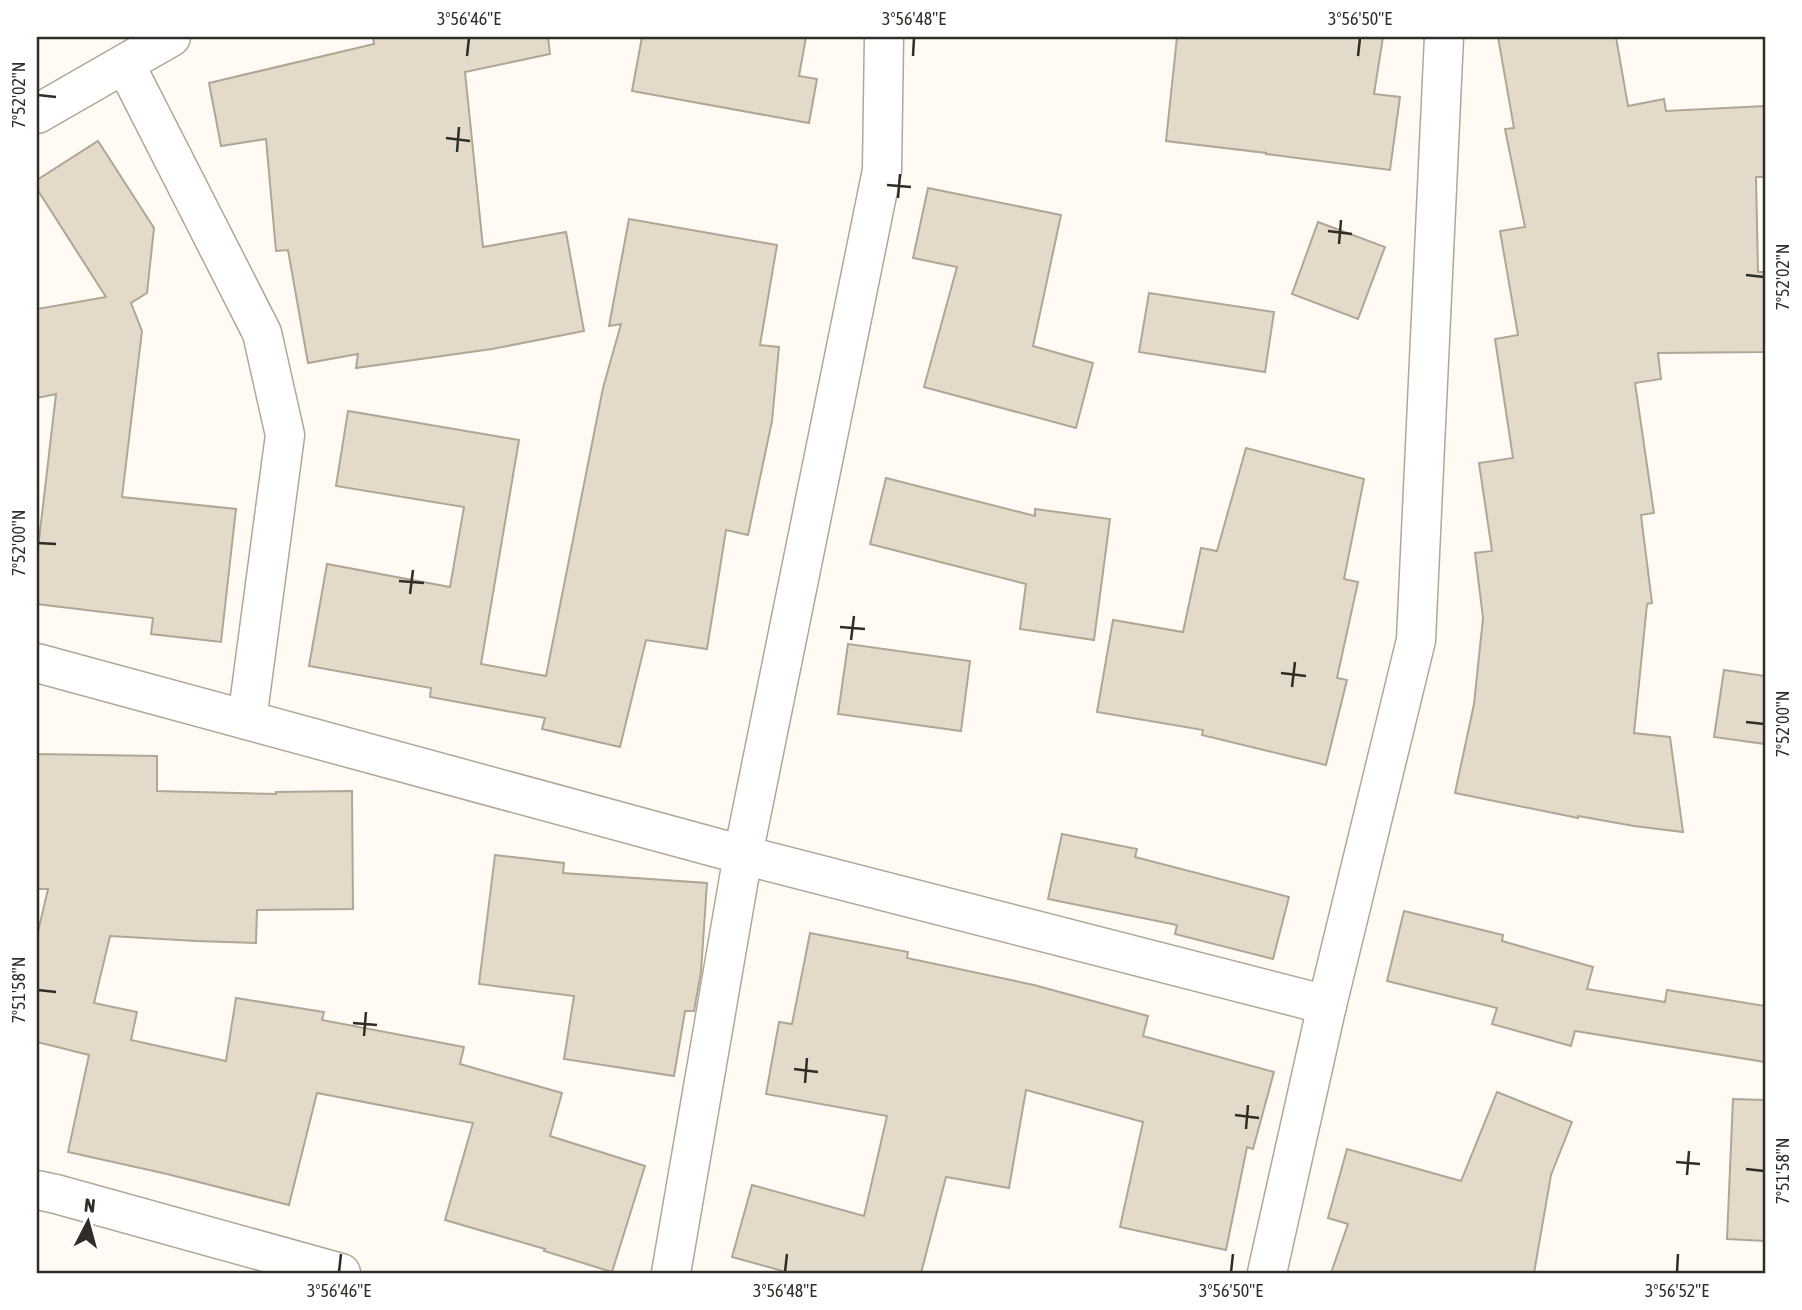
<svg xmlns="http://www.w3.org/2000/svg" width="1802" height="1310" viewBox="0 0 1802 1310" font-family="'Asap Condensed',sans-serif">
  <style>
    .building { fill: #e3dac9; stroke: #afa696; stroke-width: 2 }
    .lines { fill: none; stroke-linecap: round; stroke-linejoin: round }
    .street-casing { stroke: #b0a797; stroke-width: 41 }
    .street { stroke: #fff; stroke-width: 38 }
    .ticks { fill: none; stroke: #302d26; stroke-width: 2.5 }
    .neatline { fill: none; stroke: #302d26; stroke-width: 2.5 }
    .ticks-label { font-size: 18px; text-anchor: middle; fill: #302d26 }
  </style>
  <rect width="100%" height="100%" fill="#fffbf4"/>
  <g class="building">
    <path d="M373 37H548L550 54 465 72 483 247 566 232 584 331 492 349 356 368 358 354 308 363 288 250 276 251 266 139 221 146 209 83 374 44Z"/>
    <path d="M642 37H806L799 76 817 79 809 123 632 91Z"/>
    <path d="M1177 37H1383L1374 94 1400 97 1390 170 1266 154V153L1166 141Z"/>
    <path d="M1498 37H1616L1628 106 1664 99 1666 111 1765 106V177H1756L1758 272H1765V352L1658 353 1661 379 1635 383 1654 513 1641 515 1652 603 1647 604 1634 733 1670 737 1683 832 1634 826 1578 816V818L1455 793 1474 704 1483 618 1475 553 1492 551 1479 463 1513 458 1495 339 1518 335 1500 231 1525 227 1505 129 1514 128Z"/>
    <path d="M98 141 154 228 147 293 131 303 142 331 122 497 236 509 221 642 151 634 153 618 37 604V557L56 394 37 398V309L106 297 37 189V180Z"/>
    <path d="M928 188 1061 215 1033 346 1093 363 1076 428 924 387 957 267 913 258Z"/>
    <path d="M629 219 777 245 760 345 779 347 772 421 748 535 726 530 707 649 646 640 620 747 542 729 545 718 430 697 431 688 309 666 327 564 450 587 464 507 336 486 348 411 519 440 481 664 546 676 603 388 621 324 609 326Z"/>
    <path d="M1318 222 1385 247 1358 319 1292 294Z"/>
    <path d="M1149 293 1274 312 1265 372 1139 352Z"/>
    <path d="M1246 448 1364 479 1344 579 1358 582 1337 678 1347 680 1326 765 1202 735 1203 730 1097 712 1113 620 1183 632 1201 548 1217 551Z"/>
    <path d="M886 478 1035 516V509L1110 519 1094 640 1020 629 1026 584 870 544Z"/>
    <path d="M848 644 970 661 961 731 838 714Z"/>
    <path d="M1724 670 1765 676V744L1714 737Z"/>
    <path d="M37 754 157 756V791L276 794V792L352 791 353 909 257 910 256 943 196 941 110 936 94 1003 137 1012 131 1040 226 1061 236 998 324 1012 322 1020 464 1047 460 1064 562 1093 550 1136 645 1166 612 1272 544 1251 545 1249 445 1220 473 1123 317 1093 289 1205 167 1174 68 1152 89 1055 37 1042V936L48 889H37Z"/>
    <path d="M1062 834 1137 849 1135 857 1289 897 1273 959 1175 934 1177 925 1048 899Z"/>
    <path d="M495 855 564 863 563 873 707 883 701 972 694 1011H685L674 1076 564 1059 574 996 479 984Z"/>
    <path d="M1404 911 1503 935 1502 941 1593 967 1587 989 1665 1002 1667 990 1765 1006V1062L1575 1031 1571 1046 1492 1024 1497 1008 1387 981Z"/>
    <path d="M810 933 908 952 907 958 1034 985 1148 1016 1143 1036 1274 1072 1253 1149 1247 1147 1226 1250 1120 1227 1143 1122 1026 1090 1009 1188 946 1177 921 1273H790L732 1257 752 1185 864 1216 887 1116 766 1094 779 1022 792 1024Z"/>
    <path d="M1497 1092 1572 1122 1551 1175 1534 1273H1331L1348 1224 1328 1218 1347 1149 1461 1181Z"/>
    <path d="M1733 1099 1765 1100V1241L1727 1239Z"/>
  </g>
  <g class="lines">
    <defs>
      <g id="street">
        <path d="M125 64 262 333 285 435 247 720"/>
        <path d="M37 114 171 37"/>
        <path d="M37 663 743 855 1327 1005"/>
        <path d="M37 1190 56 1194 341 1273"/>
        <path d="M671 1273 743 855 882 170 884 37"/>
        <path d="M1267 1273 1327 1005 1416 640 1444 37"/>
      </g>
    </defs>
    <use href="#street" class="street-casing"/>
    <use href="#street" class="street"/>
  </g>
  <path class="ticks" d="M467 56 469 38M913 56 914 38M1358 56 1360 38M38 95 56 97M446 138 470 141M457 152 459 127M887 185 911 187M898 198 900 174M1328 231 1352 234M1339 244 1341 220M1746 275 1764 277M38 543 56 544M399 581 424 583M410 594 413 570M840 627 865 629M851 640 854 616M1281 673 1306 676M1292 687 1295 662M1746 722 1764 724M38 990 56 992M353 1023 377 1025M364 1036 366 1012M794 1069 818 1072M805 1083 807 1058M1235 1115 1259 1118M1246 1129 1248 1105M1676 1162 1700 1164M1746 1169 1764 1171M1687 1175 1689 1151M339 1272 341 1254M785 1272 787 1254M1231 1272 1233 1254M1677 1272 1678 1254"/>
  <rect width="1802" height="1310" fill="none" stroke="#ffffff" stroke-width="77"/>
  <g transform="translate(88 1222) rotate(6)" stroke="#ffffff" stroke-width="5" paint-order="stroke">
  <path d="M0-5L12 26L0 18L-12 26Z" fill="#302d26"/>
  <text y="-10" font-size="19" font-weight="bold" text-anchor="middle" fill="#302d26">N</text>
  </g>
  <rect x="38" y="38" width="1726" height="1234" class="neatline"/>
  <g class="ticks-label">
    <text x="469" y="25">3°56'46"E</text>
    <text x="914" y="25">3°56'48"E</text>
    <text x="1360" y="25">3°56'50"E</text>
    <text transform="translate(19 95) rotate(-90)" y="6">7°52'02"N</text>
    <text transform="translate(1783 277) rotate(-90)" y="6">7°52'02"N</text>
    <text transform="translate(19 543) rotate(-90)" y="6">7°52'00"N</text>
    <text transform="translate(1783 724) rotate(-90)" y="6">7°52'00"N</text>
    <text transform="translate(19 990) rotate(-90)" y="6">7°51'58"N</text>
    <text transform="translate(1783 1171) rotate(-90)" y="6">7°51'58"N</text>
    <text x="339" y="1297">3°56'46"E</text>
    <text x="785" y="1297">3°56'48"E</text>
    <text x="1231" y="1297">3°56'50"E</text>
    <text x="1677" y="1297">3°56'52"E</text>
  </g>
</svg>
